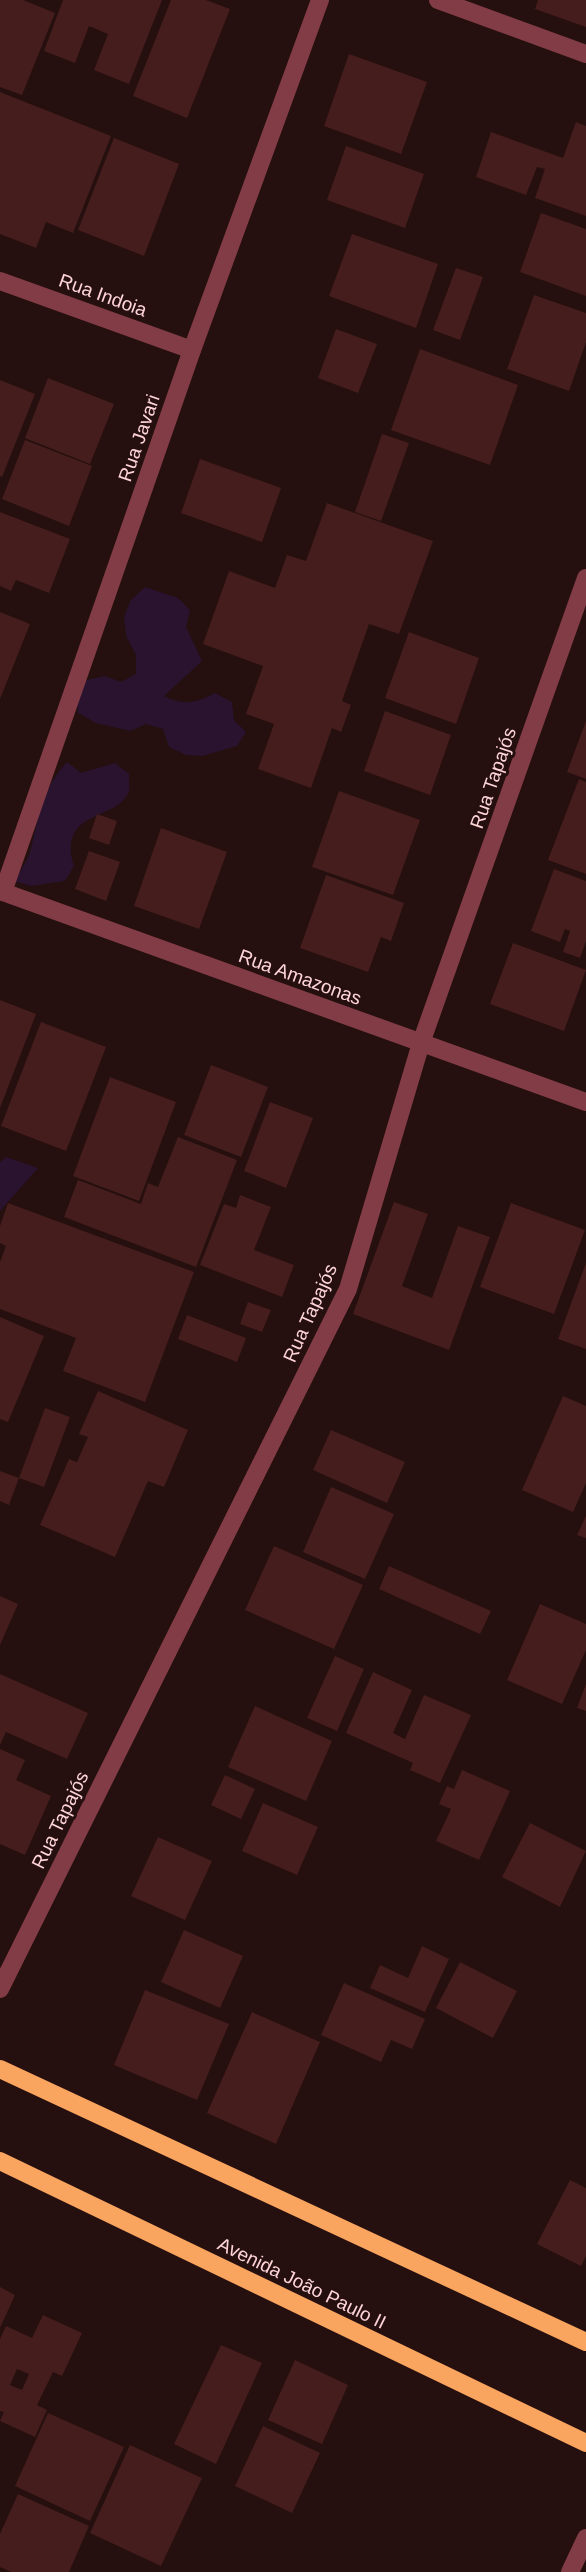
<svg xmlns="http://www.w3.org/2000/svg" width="586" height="2572" viewBox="0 0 586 2572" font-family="Helvetica,sans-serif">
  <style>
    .green { fill: #29132e }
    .building { fill: #451d1c; fill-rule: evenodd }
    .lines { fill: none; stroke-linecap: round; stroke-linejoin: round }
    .minor { stroke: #823c46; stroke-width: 18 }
    .major { stroke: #faa55f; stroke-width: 18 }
    .labels { text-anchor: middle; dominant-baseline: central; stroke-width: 6; stroke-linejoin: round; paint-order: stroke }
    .street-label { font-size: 19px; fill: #fed4d7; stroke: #250f0f }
  </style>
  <rect width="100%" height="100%" fill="#250f0f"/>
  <g class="green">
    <path d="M145 587 178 598 190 610 186 627 202 661 164 696C184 706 196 703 215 693L232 702 234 720 246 732 237 746 202 756 186 755 169 747 163 729 146 724 130 731 96 723 78 713 77 696 86 680 105 676 121 682 136 674V655L126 636 124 617 131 600Z"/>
    <path d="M67 762 81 773 115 763 129 774C129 779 130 787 129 791 118 822 57 808 74 866L65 881 31 886 14 881C19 872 27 862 30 852 40 815 39 793 67 762Z"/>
    <path d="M6 1157 38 1168 0 1211V1162Z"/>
  </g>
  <g class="building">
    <path d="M0 0H23L55 13 22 95 0 87Z"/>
    <path d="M63 0H162L129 84 94 70 108 34 89 26 75 63 44 51Z"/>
    <path d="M171 0H206L230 9 187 118 133 96Z"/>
    <path d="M538 0H586V27L535 9Z"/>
    <path d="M349 54 427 82 401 154 324 126Z"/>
    <path d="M0 92 111 136 73 233 46 222 36 248 0 234Z"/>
    <path d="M576 122 586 126V216L535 198 545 169 537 167 526 195 476 177 491 132 563 158Z"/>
    <path d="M114 138 179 164 144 256 78 230Z"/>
    <path d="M346 146 424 174 405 228 327 200Z"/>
    <path d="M541 213 586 229V296L520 272Z"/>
    <path d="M352 234 438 264 416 328 329 296Z"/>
    <path d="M456 268 483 277 460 340 433 330Z"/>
    <path d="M534 295 586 313V342L569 391 507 369Z"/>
    <path d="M336 329 377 344 358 393 318 378Z"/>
    <path d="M420 349 518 385 490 465 391 430Z"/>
    <path d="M48 378 114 404 90 464 25 438Z"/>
    <path d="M0 380 35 394 2 477 0 476Z"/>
    <path d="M382 434 409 443 381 521 355 512Z"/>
    <path d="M25 440 92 466 69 526 2 499Z"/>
    <path d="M200 459 281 488 262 542 181 513Z"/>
    <path d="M327 503 433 541 399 634 369 624 342 701 351 705 341 732 332 728 311 788 258 769 274 724 246 714 263 666 203 644 229 571 275 588 287 555 306 561Z"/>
    <path d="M0 512 70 539 49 593 16 580 11 591 0 586Z"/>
    <path d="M0 612 30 624 0 699Z"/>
    <path d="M409 632 479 658 456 724 385 698Z"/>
    <path d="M385 711 451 735 430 795 364 771Z"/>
    <path d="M586 721V779L567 772Z"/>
    <path d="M579 779 586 782V874L548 860Z"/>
    <path d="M339 791 420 820 393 895 312 867Z"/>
    <path d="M97 814 117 821 109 845 89 838Z"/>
    <path d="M161 828 227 852 199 929 134 906Z"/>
    <path d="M89 851 120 862 106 901 75 889Z"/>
    <path d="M554 869 586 881V941L580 958 563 952 570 931 565 929 560 942 531 931Z"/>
    <path d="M326 875 404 903 391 941 381 937 368 972 300 948Z"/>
    <path d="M513 943 586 970 564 1031 490 1004Z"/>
    <path d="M0 1000 36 1014 0 1108Z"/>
    <path d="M41 1022 106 1047 66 1151 1 1126Z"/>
    <path d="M211 1065 268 1087 241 1157 184 1135Z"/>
    <path d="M110 1077 176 1102 139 1201 73 1176Z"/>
    <path d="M270 1102 313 1118 286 1188 244 1171Z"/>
    <path d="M178 1137 237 1160 196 1267 64 1217 78 1180 141 1204 148 1183 158 1187Z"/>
    <path d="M240 1195 271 1207 254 1250 294 1265 282 1297 200 1265 224 1204 236 1208Z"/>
    <path d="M394 1202 428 1214 402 1286 432 1298 458 1226 490 1237 449 1350 353 1314Z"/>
    <path d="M8 1203 194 1272 145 1402 63 1371 76 1338 0 1309V1262L6 1246 0 1243V1226Z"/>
    <path d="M511 1203 585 1230 554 1314 480 1287Z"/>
    <path d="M586 1263V1349L558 1339Z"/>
    <path d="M248 1302 271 1310 262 1332 240 1324Z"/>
    <path d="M187 1315 246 1338 237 1362 178 1339Z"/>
    <path d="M0 1317 44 1336 8 1422 0 1419Z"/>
    <path d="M98 1391 188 1430 164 1487 148 1481 115 1557 40 1525 69 1459 77 1462 88 1437 79 1434Z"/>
    <path d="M563 1396 586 1406V1483L573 1512 522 1490Z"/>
    <path d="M45 1408 70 1417 44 1487 19 1478Z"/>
    <path d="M331 1430 405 1462 387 1503 313 1470Z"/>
    <path d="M0 1471 19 1478 9 1505 0 1501Z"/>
    <path d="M331 1487 394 1514 365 1579 303 1552Z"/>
    <path d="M586 1516V1538L577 1535Z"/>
    <path d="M274 1546 363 1585 334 1649 245 1610Z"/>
    <path d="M389 1566 491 1611 480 1634 379 1589Z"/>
    <path d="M0 1596 18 1604 0 1645Z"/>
    <path d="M540 1604 586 1624V1650L562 1704 507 1680Z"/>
    <path d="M335 1656 364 1669 337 1731 307 1718Z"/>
    <path d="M373 1672 412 1690 393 1733 405 1739 424 1695 471 1715 440 1783 410 1770 413 1763 346 1733Z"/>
    <path d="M0 1674 88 1713 67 1759 6 1732 0 1745Z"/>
    <path d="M586 1684V1711L577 1708Z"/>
    <path d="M255 1706 332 1741 306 1801 228 1767Z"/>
    <path d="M0 1749 25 1760 16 1780 51 1796 25 1855 0 1844Z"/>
    <path d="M462 1770 510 1791 479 1860 436 1841 451 1809 439 1804 447 1786 454 1789Z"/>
    <path d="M225 1775 255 1789 241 1819 211 1805Z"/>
    <path d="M263 1803 318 1827 297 1875 242 1851Z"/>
    <path d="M530 1823 586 1851 560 1907 502 1877Z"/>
    <path d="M158 1837 212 1861 185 1920 131 1896Z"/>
    <path d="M184 1930 243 1956 220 2008 161 1982Z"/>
    <path d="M422 1946 449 1959 425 2012 370 1988 380 1965 408 1978Z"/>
    <path d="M460 1962 517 1991 493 2038 436 2008Z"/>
    <path d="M344 1983 425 2019 412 2049 391 2040 381 2062 321 2035Z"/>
    <path d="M145 1990 229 2024 197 2100 114 2065Z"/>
    <path d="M252 2012 320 2042 276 2144 207 2113Z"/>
    <path d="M570 2180 586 2188V2256L581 2266 537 2244Z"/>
    <path d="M0 2287 15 2295 0 2328Z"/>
    <path d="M43 2315 82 2333 62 2376 53 2372 37 2405 47 2410 35 2437 0 2421 4 2412 0 2411V2339L6 2326 32 2338ZM17 2369 29 2374 22 2390 10 2385Z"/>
    <path d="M221 2345 262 2363 216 2464 174 2444Z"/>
    <path d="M295 2360 348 2385 322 2444 268 2420Z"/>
    <path d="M48 2413 124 2447 90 2521 15 2486Z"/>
    <path d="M263 2426 320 2453 292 2513 235 2486Z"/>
    <path d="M130 2445 202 2478 161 2566 90 2533Z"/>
    <path d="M18 2494 89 2526 69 2572H11L0 2567V2534Z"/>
  </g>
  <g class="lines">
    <g class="minor">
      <path d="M438 0 586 54"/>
      <path d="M0 281 192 350"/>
      <path d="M0 891 586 1102"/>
      <path d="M3 892 192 350 320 0"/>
      <path d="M0 1989 348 1289 421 1043 586 578"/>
      <path d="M570 2572 586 2538"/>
    </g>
    <g class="major">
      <path d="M0 2069 586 2342"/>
      <path d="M0 2161 586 2443"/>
    </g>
  </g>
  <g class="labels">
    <g class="street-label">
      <text transform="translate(103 295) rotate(20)">Rua Indoia</text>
      <text transform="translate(139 438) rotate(-71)">Rua Javari</text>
      <text transform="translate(493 778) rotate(-71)">Rua Tapajós</text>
      <text transform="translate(300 977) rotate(20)">Rua Amazonas</text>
      <text transform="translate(310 1313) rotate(-66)">Rua Tapajós</text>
      <text transform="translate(60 1820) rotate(-64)">Rua Tapajós</text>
      <text transform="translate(302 2283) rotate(26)">Avenida João Paulo II</text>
    </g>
  </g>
</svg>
